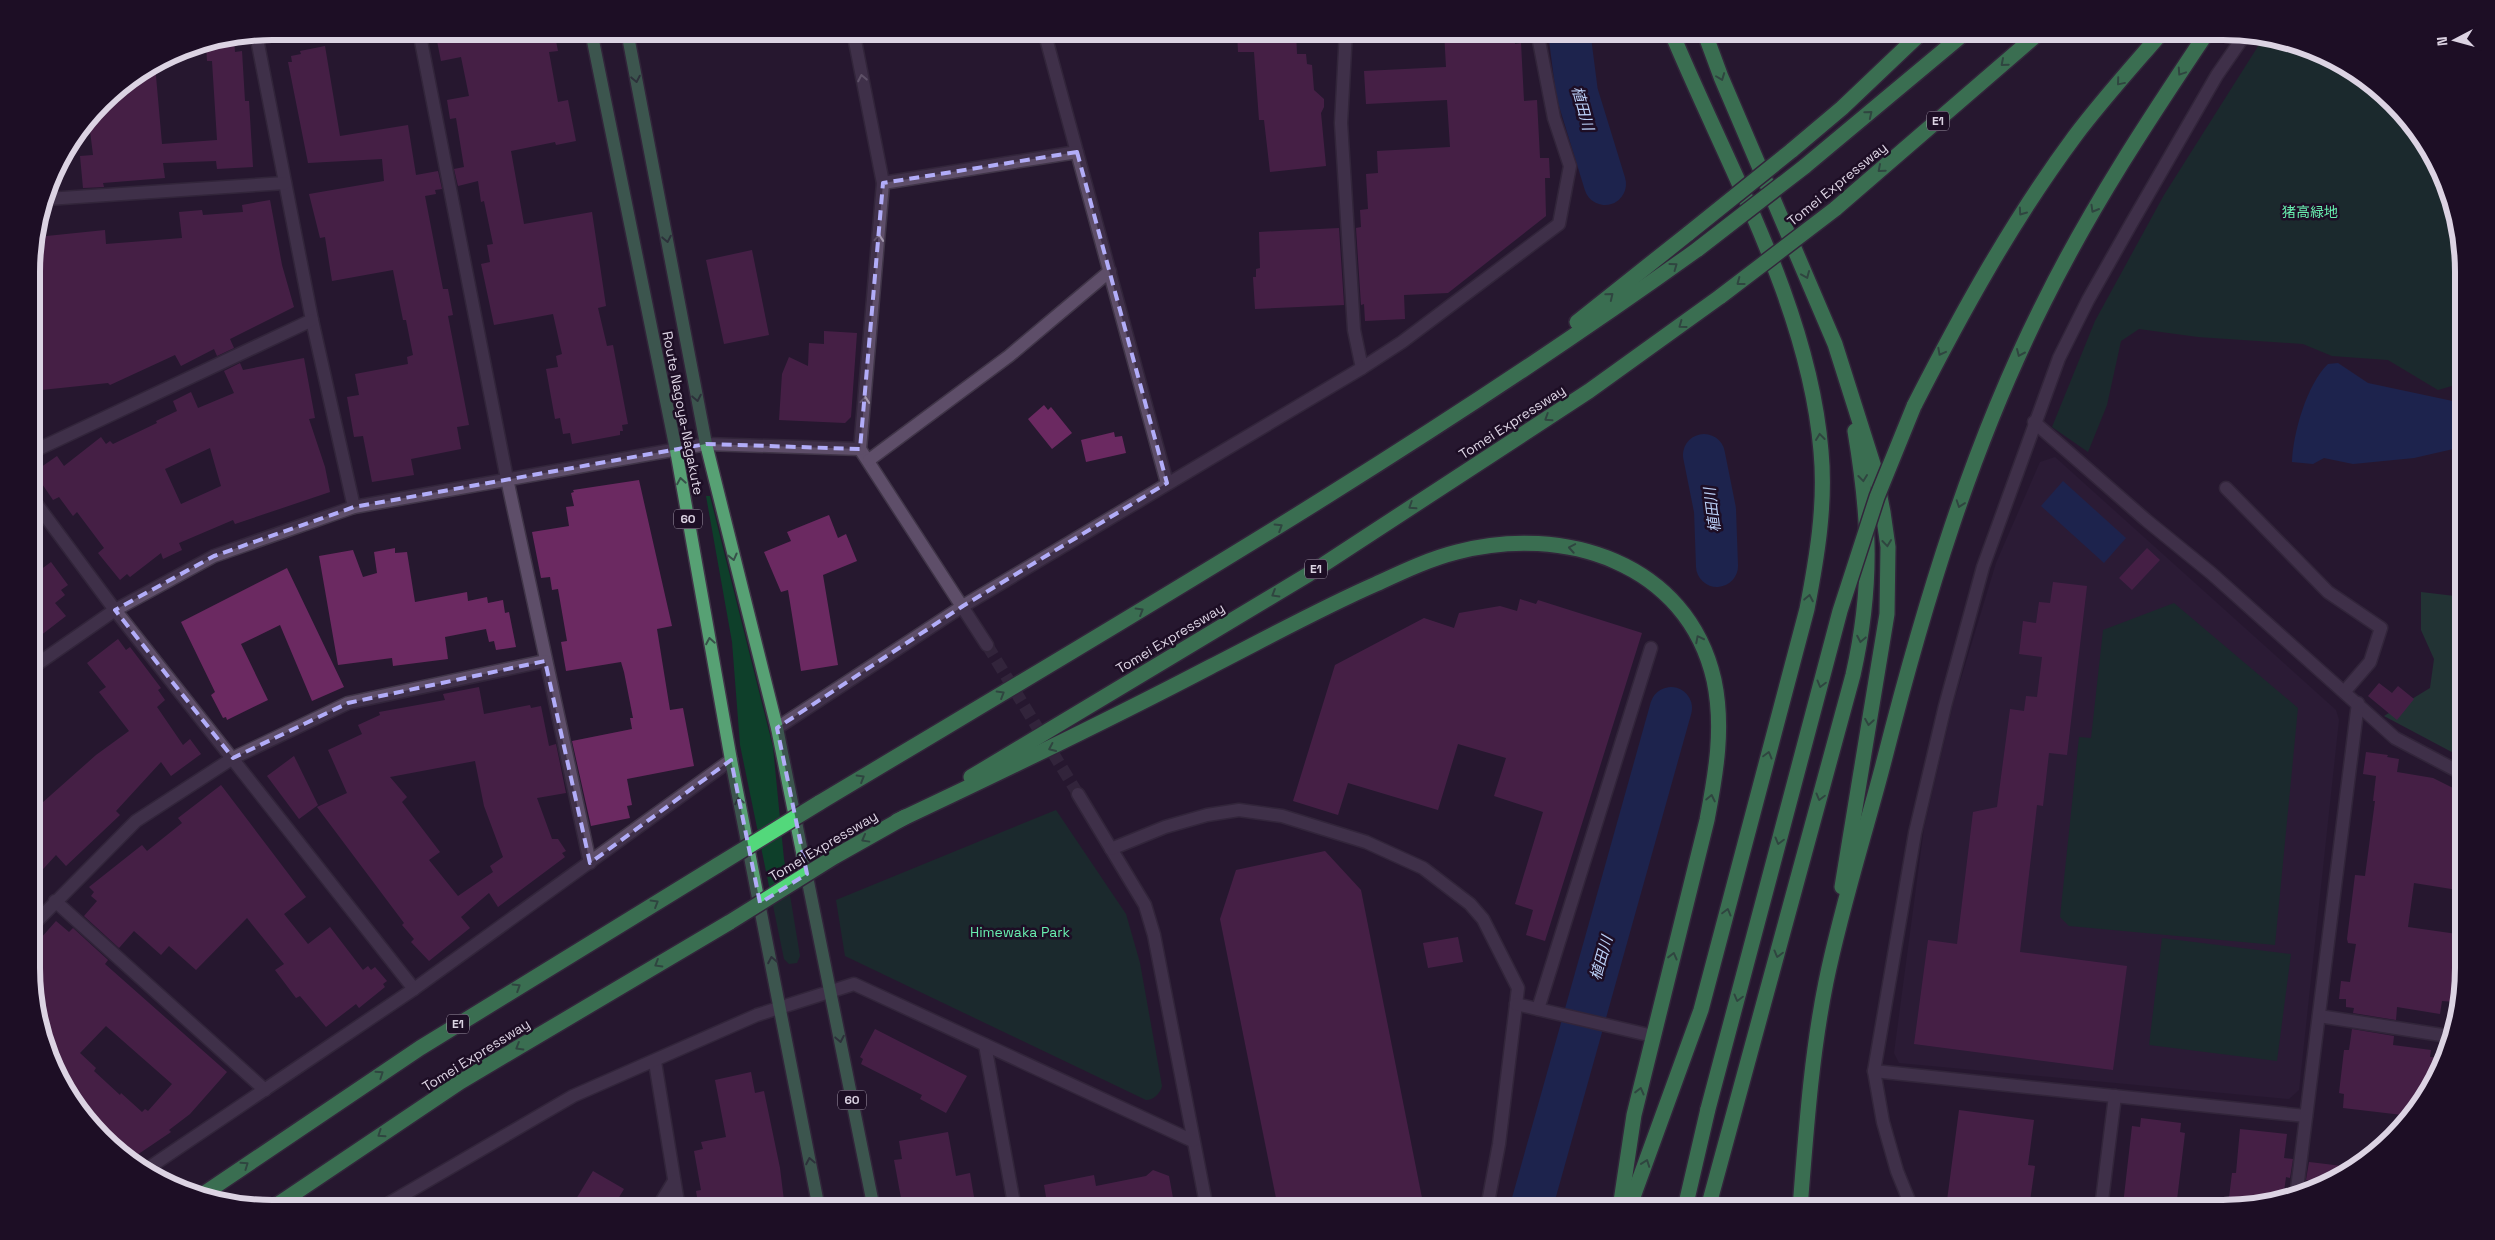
<svg xmlns="http://www.w3.org/2000/svg" width="2495" height="1240" viewBox="0 0 2495 1240" font-family="'Space Grotesk','Noto Sans JP',sans-serif">
  <style>
    .built { fill: #311f3d }
    .green { fill: #0e3f2a }
    .forest { fill: #1e543b }
    .water { fill: #123172 }
    .lines { fill: none; stroke-linecap: round; stroke-linejoin: round }
    .river { stroke: #123172; stroke-width: 42 }
    .building { fill: #6b2961; fill-rule: evenodd }
    .minor-tunnel { stroke: #41344a; stroke-width: 12; stroke-dasharray: 12 6; stroke-linecap: butt }
    .minor-casing { stroke: #403548; stroke-width: 15 }
    .major-casing { stroke: #403548; stroke-width: 15 }
    .highway-casing { stroke: #403548; stroke-width: 18 }
    .minor { stroke: #5e4e69; stroke-width: 12 }
    .major { stroke: #57a174; stroke-width: 12 }
    .highway { stroke: #53d87b; stroke-width: 15 }
    .highway-bridge-casing { stroke: #403548; stroke-width: 18; stroke-linecap: butt }
    .highway-bridge { stroke: #53d87b; stroke-width: 15 }
    .oneway { stroke: #3b7d54 }
    .oneway2 { stroke: #a397ac }
    .oneway3 { stroke: #375049 }
    .marked { fill: none; stroke: #b2adf9; stroke-width: 4; stroke-dasharray: 10 6; stroke-linejoin: round }
    .labels { text-anchor: middle; dominant-baseline: central; stroke-width: 5; stroke-linejoin: round; paint-order: stroke }
    .shield { fill: #1d0e25; stroke: #a398aa; stroke-width: 1 }
    .shield-label { font-size: 12px; font-weight: bold; fill: #dcd3e3 }
    .street-label { font-size: 14px; fill: #dcd3e3; stroke: #1d0e25 }
    .park-label { font-size: 14px; fill: #68eeaf; stroke: #1d0e25 }
    .water-label { font-size: 15px; font-style: italic; fill: #bbd0f7; stroke: #1d0e25 }
    .rim { fill: none; stroke: #dcd3e3; stroke-width: 6 }
  </style>
  <rect width="100%" height="100%" fill="#26182f"/>
  <path class="built" d="M2055 457 2336 710 2339 720 2299 1090 2289 1099 1899 1063 1894 1053 1924 828 1953 705 1996 563 2040 462Z"/>
  <g class="green">
    <path d="M2262 40 2329 56 2382 91 2423 138 2462 241V383L2438 390 2388 360 2332 356 2303 344 2198 337 2139 329 2121 341 2107 405 2088 452 2052 427 2095 321 2164 195Z"/>
    <path d="M706 496H710L773 747 784 859 800 956 797 963 789 964 784 959 740 745 732 642Z"/>
    <path d="M2174 603 2298 708 2275 945 2069 926 2060 917 2079 737 2091 738 2103 630Z"/>
    <path d="M1056 810 1126 914 1140 963 1162 1086C1160 1094 1153 1100 1146 1100L845 956 836 900Z"/>
    <path d="M2162 938 2291 954 2277 1061 2149 1045Z"/>
  </g>
  <path class="forest" d="M2421 592 2463 597V758L2384 716 2430 688 2434 659 2421 630Z"/>
  <g class="water">
    <path d="M2338 363 2368 383 2462 403V447L2414 458 2353 464 2324 458 2313 464 2292 462C2293 433 2307 384 2328 364Z"/>
    <path d="M2063 481 2126 538 2104 563 2041 506Z"/>
  </g>
  <g class="lines">
    <g class="river">
      <path d="M1569 31 1577 93 1605 184"/>
      <path d="M1704 455 1715 510 1717 566"/>
      <path d="M1531 1208 1671 708"/>
    </g>
  </g>
  <g class="building">
    <path d="M435 31H554L558 51 549 52 558 102 568 100 576 141 556 145 555 142 511 151 524 224 592 212 606 306 598 308 607 346 613 345 628 424 622 425 623 431H620V435L572 444 570 433 563 434 560 418 555 419 546 369 558 367 556 356 562 354 553 314 494 325 481 264 490 262 487 245 493 244 484 201 481 202 478 181 458 186 454 169 464 167 456 118 450 119 447 100 469 96 461 57 441 61Z"/>
    <path d="M1237 31H1296L1297 54H1306L1307 64 1312 65 1314 90 1324 99V107L1321 113 1326 166 1270 172 1264 120H1259L1254 52H1238Z"/>
    <path d="M1444 31H1514L1515 44 1521 43 1524 101 1537 100 1540 158H1549L1550 178H1545L1546 216 1448 293 1404 295 1405 319 1365 321 1364 304 1361 305 1356 228 1361 227 1360 210 1368 209 1366 174 1378 173 1377 151 1450 147 1447 100 1366 104 1364 71 1446 67Z"/>
    <path d="M234 39 235 52 242 51 245 101H249L253 167 217 169 216 161 163 163 165 178 103 183 104 187 83 188 80 156 93 155 89 122 113 91 155 65 162 144 217 140 212 61H207L206 44Z"/>
    <path d="M325 46 340 136 408 125 416 175 438 171 442 189 435 190 436 194 425 196 443 289H448L453 315 448 316 469 425 457 427 461 449 411 459 414 475 372 482 363 436 354 437 347 397 359 395 355 374 408 364 407 357 413 355 406 320H403L393 270 332 281 325 237 320 238 309 194 384 181 382 159 308 163 288 62H292L291 56 301 54 300 51Z"/>
    <path d="M270 200 282 265 294 307 230 339 234 348 217 356 214 349 181 366 175 355 110 385 108 383 32 391V256L37 237 105 230 106 244 182 238 179 212 202 210 203 215 243 212 242 205Z"/>
    <path d="M1339 228 1344 305 1255 309 1253 277H1256V269L1260 268 1259 232Z"/>
    <path d="M752 250 769 335 724 344 706 260Z"/>
    <path d="M824 331 857 333 851 417 845 423 779 420 782 374 789 357 808 366 809 343 824 344Z"/>
    <path d="M304 358 315 418 309 419 325 467 330 492 235 524 233 520 179 543 182 550 163 559 161 553 130 577 127 574 120 580 98 553 104 548 77 512 73 516 59 497 53 500 34 472 57 456 64 466 101 437 106 444 110 441 113 444 157 423 156 421 177 411 173 401 191 392 198 408 234 393 224 371 240 363 243 370ZM210 448 221 486 181 504 165 469Z"/>
    <path d="M1044 405 1048 410 1051 407 1072 433 1052 449 1028 419Z"/>
    <path d="M1114 432 1115 437 1122 436 1126 453 1086 462 1081 440Z"/>
    <path d="M639 480 672 626 657 629 670 710 683 708 694 766 627 779 632 805 627 806 630 818 591 826 572 741 632 729 630 718H633L624 672 621 662 566 671 561 642 567 641 558 589 552 590 550 577 541 578 532 532 569 526 566 507 574 506 571 493 574 492 573 490Z"/>
    <path d="M829 515 838 538 846 534 857 561 823 575 838 665 801 671 788 590 781 592 764 552 791 541 787 532Z"/>
    <path d="M395 548V553L407 552 415 602 467 592 468 601 487 597 488 603 503 600 505 613 509 612 516 647 496 650 494 641 489 642 486 629 445 637 448 659 393 666 392 658 338 665 319 556 353 550 363 577 377 573 374 552Z"/>
    <path d="M2147 548 2160 560 2132 590 2119 578Z"/>
    <path d="M51 562 68 585 61 590 65 595 55 603 66 616 40 636 33 627 32 576Z"/>
    <path d="M287 568 344 687 312 701 280 625 241 644 268 700 227 720 226 717 223 718 211 695 215 692 181 622Z"/>
    <path d="M2053 582 2087 586 2067 755 2049 753 2043 806 2037 805 2020 952 2127 966 2113 1070 1914 1044 1928 940 1957 944 1973 812 1997 807 2010 709 2024 711 2026 696 2037 697 2042 657 2019 654 2023 621 2036 623 2039 602 2050 603Z"/>
    <path d="M1520 599 1536 604 1538 600 1642 633 1545 941 1526 935 1533 910 1515 904 1543 812 1494 796 1506 758 1458 744 1438 810 1348 783 1338 815 1293 801 1335 665 1424 618 1454 628 1459 613 1500 606 1517 611Z"/>
    <path d="M118 639 126 650 130 647 161 688 158 690 165 700 157 707 183 745 190 739 201 754 171 776 161 762 116 811 120 815 66 866 56 855 33 880V811L96 755 129 731 99 692 106 687 87 663Z"/>
    <path d="M2379 683 2392 693 2398 686 2414 699 2397 720 2368 696Z"/>
    <path d="M479 687 484 714 530 705 531 708 541 706 549 746 556 744 566 793 537 798 552 839H558L566 851 562 853 565 857 498 907 489 893 461 917 470 928 429 961 411 942 414 939 402 925 404 923 317 807 347 793 328 750 362 734 358 725 380 715 379 712 445 700 443 694ZM475 761 484 806 503 857 490 866 493 872 458 896 429 860 440 852 402 802 407 797 390 777Z"/>
    <path d="M2366 752 2388 755 2387 757 2399 759 2397 772 2433 778 2463 793 2464 891 2414 883 2408 927 2464 935V968L2456 1002 2442 1001 2440 1014 2397 1007 2396 1020 2353 1013 2354 1008 2346 1007V999H2339L2341 981 2350 982 2356 944 2348 943 2347 939 2355 875 2365 876 2375 801H2373L2376 776 2363 774Z"/>
    <path d="M294 756 318 805 299 819 267 776Z"/>
    <path d="M221 785 306 897 284 914 308 944 330 927 363 970 368 966 371 970 375 967 387 981 383 984 385 987 359 1008 356 1004 326 1027 300 996 296 998 275 970 284 964 247 918 196 970 169 946 161 955 134 931 119 948 84 916 97 901 91 896 94 892 89 887 142 845 147 851 182 823 178 818Z"/>
    <path d="M1325 851 1361 890 1424 1208H1278L1220 919 1236 870Z"/>
    <path d="M56 921 69 932 73 928 108 960 105 964 227 1072 190 1114 169 1130 171 1132 137 1155 135 1152 131 1155 81 1114 49 1060 33 1000V947ZM106 1026 172 1084 148 1111 145 1109 142 1112 121 1093 120 1095 94 1071 96 1068 80 1053Z"/>
    <path d="M1458 937 1463 962 1428 968 1423 943Z"/>
    <path d="M875 1029 967 1076 946 1113 920 1099 922 1095 861 1064 863 1059 860 1057Z"/>
    <path d="M2352 1029 2394 1036 2393 1045 2431 1050 2430 1057 2443 1058 2439 1074 2411 1116 2343 1108 2344 1094 2339 1093 2344 1050H2349Z"/>
    <path d="M751 1072 755 1093 764 1091 780 1168 785 1209H699L696 1191 701 1190 694 1151 703 1149 701 1142 726 1137 715 1080Z"/>
    <path d="M1959 1110 2034 1120 2028 1165 2035 1166 2029 1208H1946Z"/>
    <path d="M2141 1118 2181 1123 2180 1132 2185 1133 2176 1208H2131V1206L2123 1205 2132 1126 2140 1127Z"/>
    <path d="M2240 1129 2287 1134 2284 1158 2293 1159 2290 1178 2286 1177 2283 1199 2240 1208 2228 1206 2232 1173H2236Z"/>
    <path d="M948 1132 956 1176 970 1173 976 1209H903L894 1160 902 1159 899 1141Z"/>
    <path d="M2309 1162 2326 1164 2357 1168 2327 1183 2306 1180Z"/>
    <path d="M1153 1170 1169 1176 1175 1209H1048L1044 1185 1094 1175 1096 1186 1146 1176Z"/>
    <path d="M593 1171 624 1189 612 1209H570Z"/>
  </g>
  <g class="lines">
    <path class="minor-tunnel" d="M987 645 1078 794"/>
    <defs>
      <g id="minor">
        <path d="M419 31 507 479 590 863"/>
        <path d="M853 31 883 183 860 449 987 645"/>
        <path d="M1044 31 1167 483"/>
        <path d="M1346 31 1341 123 1354 330 1362 368"/>
        <path d="M256 34 312 320 354 507"/>
        <path d="M883 183 1077 152"/>
        <path d="M47 199 285 183"/>
        <path d="M2034 422 2146 520 2211 573 2395 738 2463 774"/>
        <path d="M32 452 312 320"/>
        <path d="M869 460 1009 356 1110 271"/>
        <path d="M2226 488 2328 592 2381 628 2370 662 2345 691"/>
        <path d="M32 498 115 610 414 989"/>
        <path d="M33 667 115 610 214 556 354 507 706 444 860 449"/>
        <path d="M777 728 963 606 1362 368 1402 342 1559 224 1570 166 1554 118 1537 31"/>
        <path d="M1078 794 1145 905 1154 935 1207 1209"/>
        <path d="M1111 849 1165 827 1207 815 1239 810 1282 816 1366 842 1423 868 1470 904 1483 919 1518 988 1499 1144 1487 1208"/>
        <path d="M55 901 265 1090"/>
        <path d="M33 925 136 821 233 758 348 703 545 661"/>
        <path d="M1516 1004 1653 1036"/>
        <path d="M1538 1009 1651 648"/>
        <path d="M2319 1016 2448 1036"/>
        <path d="M985 1045 1015 1209"/>
        <path d="M655 1062 679 1209"/>
        <path d="M1874 1071 2306 1116"/>
        <path d="M147 1169 414 989 731 760"/>
        <path d="M2296 1197 2358 703"/>
        <path d="M1912 1208 1897 1171 1883 1122 1874 1071 1915 833 1945 706 1983 567 2059 358 2088 300 2131 224 2217 75 2244 36"/>
        <path d="M2101 1208 2115 1096"/>
        <path d="M379 1209 573 1096 757 1015 854 984 1193 1141"/>
        <path d="M657 1209 674 1181"/>
      </g>
      <g id="major">
        <path d="M591 31 676 450 731 760 819 1209"/>
        <path d="M627 31 706 444 777 728 874 1209"/>
      </g>
      <g id="highway">
        <path d="M1704 31 1721 77 1835 344 1874 467 1883 512 1888 547 1887 614 1842 887"/>
        <path d="M1791 151 1842 108 1923 31"/>
        <path d="M1804 167 1967 31"/>
        <path d="M1835 209 2041 31"/>
        <path d="M1577 322 1689 233"/>
        <path d="M1914 406C1962 312 2012 221 2075 136 2102 100 2133 66 2163 31"/>
        <path d="M971 777 1309 574 1589 391 1721 296"/>
        <path d="M819 803C1116 625 1417 451 1698 249"/>
        <path d="M897 821C1003 771 1107 721 1210 667 1265 639 1319 609 1376 584 1402 572 1429 559 1457 552 1563 524 1687 562 1714 680 1724 727 1716 773 1707 820L1634 1115 1620 1208"/>
        <path d="M834 857 905 817"/>
        <path d="M205 1193 420 1048 718 865"/>
        <path d="M1629 1208 1701 1010 1807 609C1817 557 1826 504 1821 451 1809 306 1726 164 1671 31"/>
        <path d="M1685 1208 1708 1109"/>
        <path d="M1708 1208 1853 675C1873 586 1870 520 1855 431"/>
        <path d="M1800 1208C1806 1133 1811 1056 1826 982 1841 908 1865 834 1884 761 1924 604 1971 447 2044 302 2091 207 2149 119 2208 31"/>
        <path d="M271 1209 460 1082 730 922"/>
      </g>
    </defs>
    <use href="#minor" class="minor-casing"/>
    <use href="#major" class="major-casing"/>
    <use href="#highway" class="highway-casing"/>
    <use href="#minor" class="minor"/>
    <use href="#major" class="major"/>
    <use href="#highway" class="highway"/>
    <defs>
      <g id="highway-bridge">
        <path d="M1689 233 1791 151"/>
        <path d="M1698 249 1804 167"/>
        <path d="M1721 296 1835 209"/>
        <path d="M718 865 819 803"/>
        <path d="M730 922 834 857"/>
        <path d="M1708 1109 1840 611 1877 497 1914 406"/>
      </g>
    </defs>
    <use href="#highway-bridge" class="highway-bridge-casing"/>
    <use href="#highway-bridge" class="highway-bridge"/>
  </g>
  <defs><path id="oneway-chevron" d="M-2-3.5L2.5 0L-2 3.5" fill="none" stroke-width="1.6" stroke-linecap="round" stroke-linejoin="round" transform="scale(1.25)"/></defs>
  <g class="oneway">
    <use href="#oneway-chevron" transform="translate(2004 63) rotate(139)"/>
    <use href="#oneway-chevron" transform="translate(2181 72) rotate(124)"/>
    <use href="#oneway-chevron" transform="translate(1721 77) rotate(69)"/>
    <use href="#oneway-chevron" transform="translate(2120 82) rotate(130)"/>
    <use href="#oneway-chevron" transform="translate(1869 114) rotate(-39)"/>
    <use href="#oneway-chevron" transform="translate(1881 169) rotate(139)"/>
    <use href="#oneway-chevron" transform="translate(2094 209) rotate(120)"/>
    <use href="#oneway-chevron" transform="translate(2022 212) rotate(125)"/>
    <use href="#oneway-chevron" transform="translate(1674 266) rotate(-36)"/>
    <use href="#oneway-chevron" transform="translate(1806 275) rotate(67)"/>
    <use href="#oneway-chevron" transform="translate(1740 282) rotate(143)"/>
    <use href="#oneway-chevron" transform="translate(1610 296) rotate(-39)"/>
    <use href="#oneway-chevron" transform="translate(1682 325) rotate(144)"/>
    <use href="#oneway-chevron" transform="translate(1941 352) rotate(118)"/>
    <use href="#oneway-chevron" transform="translate(2020 353) rotate(114)"/>
    <use href="#oneway-chevron" transform="translate(1548 418) rotate(147)"/>
    <use href="#oneway-chevron" transform="translate(1820 437) rotate(-97)"/>
    <use href="#oneway-chevron" transform="translate(1863 478) rotate(83)"/>
    <use href="#oneway-chevron" transform="translate(1960 504) rotate(109)"/>
    <use href="#oneway-chevron" transform="translate(1412 506) rotate(147)"/>
    <use href="#oneway-chevron" transform="translate(1279 527) rotate(-32)"/>
    <use href="#oneway-chevron" transform="translate(1887 543) rotate(84)"/>
    <use href="#oneway-chevron" transform="translate(1572 548) rotate(-170)"/>
    <use href="#oneway-chevron" transform="translate(1275 594) rotate(149)"/>
    <use href="#oneway-chevron" transform="translate(1809 598) rotate(-79)"/>
    <use href="#oneway-chevron" transform="translate(1140 611) rotate(-31)"/>
    <use href="#oneway-chevron" transform="translate(1699 639) rotate(-117)"/>
    <use href="#oneway-chevron" transform="translate(1861 639) rotate(101)"/>
    <use href="#oneway-chevron" transform="translate(1821 684) rotate(105)"/>
    <use href="#oneway-chevron" transform="translate(1001 694) rotate(-31)"/>
    <use href="#oneway-chevron" transform="translate(1869 722) rotate(99)"/>
    <use href="#oneway-chevron" transform="translate(1052 748) rotate(155)"/>
    <use href="#oneway-chevron" transform="translate(1768 755) rotate(-75)"/>
    <use href="#oneway-chevron" transform="translate(861 778) rotate(-31)"/>
    <use href="#oneway-chevron" transform="translate(1820 797) rotate(105)"/>
    <use href="#oneway-chevron" transform="translate(1711 798) rotate(-78)"/>
    <use href="#oneway-chevron" transform="translate(865 839) rotate(151)"/>
    <use href="#oneway-chevron" transform="translate(1779 841) rotate(105)"/>
    <use href="#oneway-chevron" transform="translate(655 903) rotate(-31)"/>
    <use href="#oneway-chevron" transform="translate(1727 912) rotate(-75)"/>
    <use href="#oneway-chevron" transform="translate(1778 954) rotate(105)"/>
    <use href="#oneway-chevron" transform="translate(1673 956) rotate(-76)"/>
    <use href="#oneway-chevron" transform="translate(658 964) rotate(149)"/>
    <use href="#oneway-chevron" transform="translate(517 987) rotate(-32)"/>
    <use href="#oneway-chevron" transform="translate(1738 998) rotate(105)"/>
    <use href="#oneway-chevron" transform="translate(519 1047) rotate(149)"/>
    <use href="#oneway-chevron" transform="translate(380 1074) rotate(-34)"/>
    <use href="#oneway-chevron" transform="translate(1640 1091) rotate(-76)"/>
    <use href="#oneway-chevron" transform="translate(381 1134) rotate(146)"/>
    <use href="#oneway-chevron" transform="translate(1646 1163) rotate(-70)"/>
    <use href="#oneway-chevron" transform="translate(245 1165) rotate(-35)"/>
  </g>
  <g class="oneway2">
    <use href="#oneway-chevron" transform="translate(862 78) rotate(-101)"/>
    <use href="#oneway-chevron" transform="translate(879 238) rotate(-85)"/>
    <use href="#oneway-chevron" transform="translate(865 400) rotate(-85)"/>
  </g>
  <g class="oneway3">
    <use href="#oneway-chevron" transform="translate(636 79) rotate(79)"/>
    <use href="#oneway-chevron" transform="translate(667 239) rotate(79)"/>
    <use href="#oneway-chevron" transform="translate(697 398) rotate(79)"/>
    <use href="#oneway-chevron" transform="translate(681 481) rotate(-100)"/>
    <use href="#oneway-chevron" transform="translate(733 557) rotate(76)"/>
    <use href="#oneway-chevron" transform="translate(710 641) rotate(-100)"/>
    <use href="#oneway-chevron" transform="translate(739 801) rotate(-101)"/>
    <use href="#oneway-chevron" transform="translate(772 960) rotate(-101)"/>
    <use href="#oneway-chevron" transform="translate(840 1039) rotate(79)"/>
    <use href="#oneway-chevron" transform="translate(810 1161) rotate(-101)"/>
  </g>
  <path d="M0 0H2495V1240H0ZM1077 152 1167 483 963 606 777 728 807 874 760 903 731 760 590 863 545 661 348 703 233 758 115 610 214 556 354 507 706 444 860 449 883 183Z" fill="#26182f" fill-opacity=".55" fill-rule="evenodd"/>
  <path class="marked" d="M1077 152 1167 483 963 606 777 728 807 874 760 903 731 760 590 863 545 661 348 703 233 758 115 610 214 556 354 507 706 444 860 449 883 183Z"/>
  <g class="labels">
    <g class="shield">
      <rect x="1927" y="111.5" width="22" height="19" rx="4"/>
      <rect x="674" y="509.5" width="28" height="19" rx="4"/>
      <rect x="1305" y="559.5" width="22" height="19" rx="4"/>
      <rect x="447" y="1014.5" width="22" height="19" rx="4"/>
      <rect x="838" y="1090.5" width="28" height="19" rx="4"/>
    </g>
    <g class="shield-label">
      <text x="1938" y="121">E1</text>
      <text x="688" y="519">60</text>
      <text x="1316" y="569">E1</text>
      <text x="458" y="1024">E1</text>
      <text x="852" y="1100">60</text>
    </g>
    <g class="street-label">
      <text transform="translate(1837 184) rotate(-39)">Tomei Expressway</text>
      <text transform="translate(683 413) rotate(79)">Route Nagoya-Nagakute</text>
      <text transform="translate(1512 422) rotate(-33)">Tomei Expressway</text>
      <text transform="translate(1170 638) rotate(-31)">Tomei Expressway</text>
      <text transform="translate(823 846) rotate(-31)">Tomei Expressway</text>
      <text transform="translate(476 1055) rotate(-32)">Tomei Expressway</text>
    </g>
    <g class="park-label">
      <text x="2310" y="212">猪高緑地</text>
      <text x="1020" y="932">Himewaka Park</text>
    </g>
    <g class="water-label">
      <text transform="translate(1583 108) rotate(75)">植田川</text>
      <text transform="translate(1712 510) rotate(-97)">植田川</text>
      <text transform="translate(1601 958) rotate(-74)">植田川</text>
    </g>
  </g>
  <path d="M0 0H2495V1240H0ZM272 40H2223A232 232 0 0 1 2455 272V968A232 232 0 0 1 2223 1200H272A232 232 0 0 1 40 968V272A232 232 0 0 1 272 40Z" fill="#1d0e25" fill-rule="evenodd"/>
  <path class="rim" d="M272 40H2223A232 232 0 0 1 2455 272V968A232 232 0 0 1 2223 1200H272A232 232 0 0 1 40 968V272A232 232 0 0 1 272 40Z"/>
  <g transform="translate(2455 40) rotate(264)" stroke="#1d0e25" stroke-width="4" paint-order="stroke">
  <path d="M0-4L9 19L0 12L-9 19Z" fill="#dcd3e3"/>
  <text y="-8" font-size="14" font-weight="bold" text-anchor="middle" fill="#dcd3e3">N</text>
  </g>
</svg>
